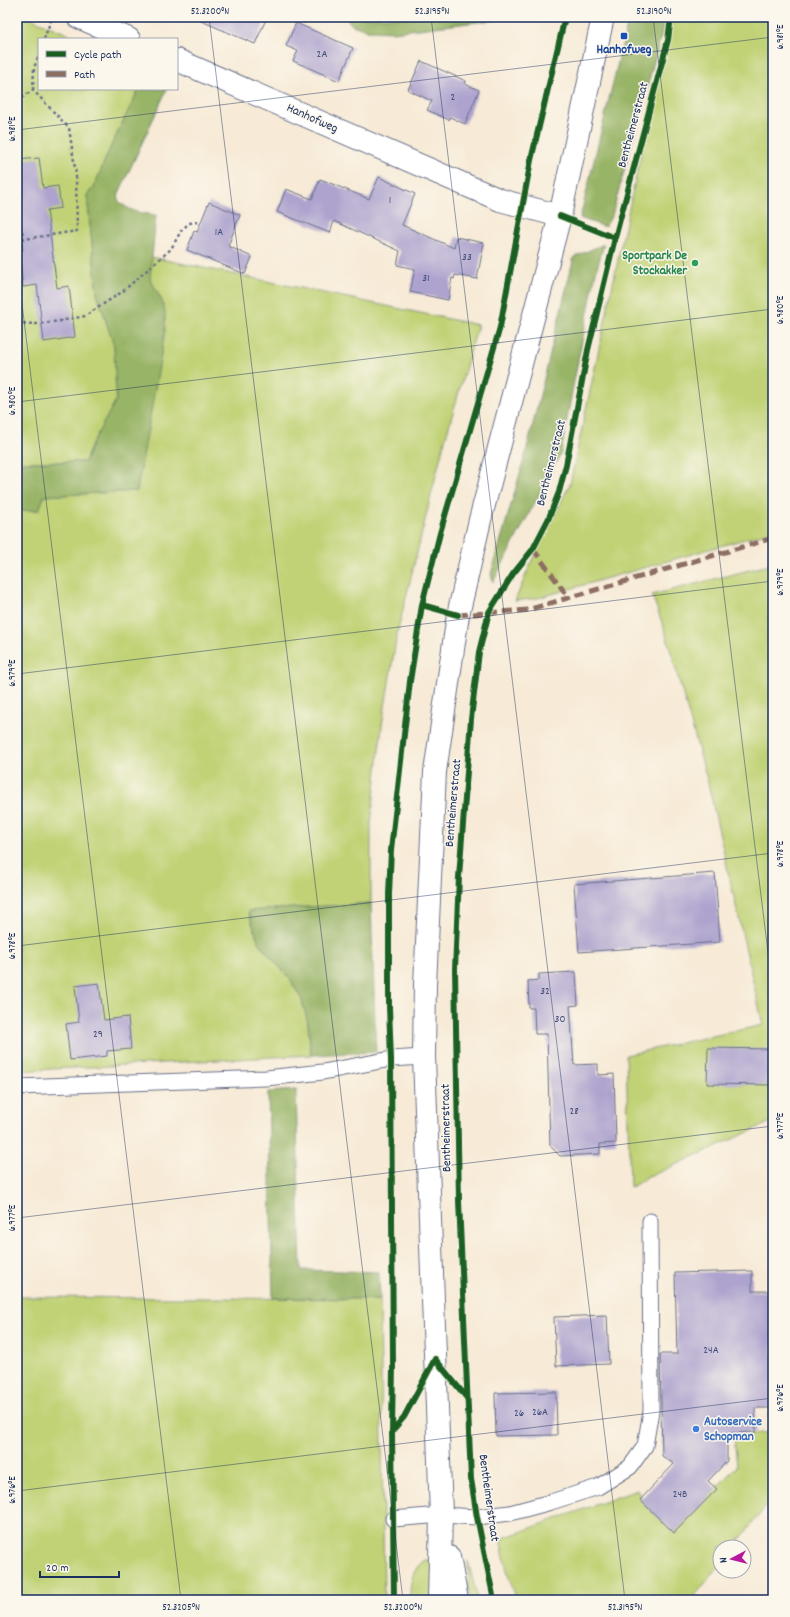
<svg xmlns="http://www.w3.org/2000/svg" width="790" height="1617" viewBox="0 0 790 1617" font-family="Dekko,sans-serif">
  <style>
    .green { fill: #c0d275; stroke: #6e806a }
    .forest { fill: #98b466; stroke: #5a7262 }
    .building { fill: #ada3ce }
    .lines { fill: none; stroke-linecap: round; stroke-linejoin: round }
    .lane-casing { stroke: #687088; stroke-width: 17 }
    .street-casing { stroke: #687088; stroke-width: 24 }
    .primary-casing { stroke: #687088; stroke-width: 24 }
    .path { stroke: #687088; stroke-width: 2.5; stroke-dasharray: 3 3; stroke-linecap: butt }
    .lane { stroke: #fff; stroke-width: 15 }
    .street { stroke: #fff; stroke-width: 22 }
    .primary { stroke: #fff; stroke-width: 22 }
    .quiet { stroke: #8d6e63; stroke-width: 5; stroke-dasharray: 10 5; stroke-linecap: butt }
    .cycleway-casing { stroke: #fbf7ec; stroke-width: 8 }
    .cycleway { stroke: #1b5e20; stroke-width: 6 }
    .ticks { fill: none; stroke: #1b2f5e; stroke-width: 1; stroke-opacity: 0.45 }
    .transit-dot { fill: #1a4fb4; stroke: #fbf7ec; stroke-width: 1.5 }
    .leisure-dot { fill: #2e9e5b; stroke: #fbf7ec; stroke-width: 1.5 }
    .shop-dot { fill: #3f7fe0; stroke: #fbf7ec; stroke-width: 1.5 }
    .labels { text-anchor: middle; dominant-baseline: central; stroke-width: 3; stroke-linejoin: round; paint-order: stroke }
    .number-label { font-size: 11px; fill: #404c7a }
    .transit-label { font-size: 13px; font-weight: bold; fill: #164399; stroke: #fbf7ec }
    .street-label { font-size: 13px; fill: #1b2f5e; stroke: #fbf7ec }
    .leisure-label { font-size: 13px; font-weight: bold; fill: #27864d; stroke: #fbf7ec; text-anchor: end }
    .shop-label { font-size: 13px; font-weight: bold; fill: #366cbe; stroke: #fbf7ec; text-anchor: start }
    .neatline { fill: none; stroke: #1b2f5e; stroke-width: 1.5 }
    .ticks-label { font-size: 10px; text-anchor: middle; fill: #1b2f5e }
  </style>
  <rect width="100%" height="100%" fill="#fbf7ec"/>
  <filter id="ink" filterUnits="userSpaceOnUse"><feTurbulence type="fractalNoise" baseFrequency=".025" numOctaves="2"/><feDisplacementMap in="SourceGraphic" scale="8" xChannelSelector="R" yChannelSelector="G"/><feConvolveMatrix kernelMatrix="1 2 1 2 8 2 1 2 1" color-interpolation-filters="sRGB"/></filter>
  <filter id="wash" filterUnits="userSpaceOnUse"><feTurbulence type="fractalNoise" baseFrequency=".012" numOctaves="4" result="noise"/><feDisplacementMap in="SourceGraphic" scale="16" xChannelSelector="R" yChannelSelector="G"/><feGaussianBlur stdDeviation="0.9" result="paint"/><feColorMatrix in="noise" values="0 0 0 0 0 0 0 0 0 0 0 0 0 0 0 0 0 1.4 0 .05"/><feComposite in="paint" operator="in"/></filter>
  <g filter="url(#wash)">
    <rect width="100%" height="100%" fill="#f7ead6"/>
    <g class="green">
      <path d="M17 17H28L79 39H39V89H139L111 146 94 187 87 195 97 293 114 346 117 400 93 442 85 462H17Z"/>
      <path d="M670 17H773V531L538 598 515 601 533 558 570 484Z"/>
      <path d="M151 257 478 325 443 447 397 634 382 725 371 824V903L248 911 259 943 290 979 302 1000 308 1023 311 1055 17 1071V511L39 510 44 496 137 491 162 301 150 279Z"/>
      <path d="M773 564V1121L644 1179 630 1188 626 1055 763 1025 708 783 665 631 652 595Z"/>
      <path d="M17 1297 380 1299 384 1600H17Z"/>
      <path d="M773 1414V1497L734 1547H720V1565L692 1599 517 1600 508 1575 500 1539 637 1490 645 1505 675 1532 737 1466 734 1436 771 1432 769 1415Z"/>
      <path d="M425 1560H428L433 1563 434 1600H410C410 1585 411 1569 425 1560Z"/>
      <path d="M468 1561 478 1600H469Z"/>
    </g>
    <g class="forest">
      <path d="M344 17H520L393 32 370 31 352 25Z"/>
      <path d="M629 17H663V29L612 215 605 227 580 218Z"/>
      <path d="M139 89H167L119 193 118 200C128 212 142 213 156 215L150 279 162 301 165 311V332L137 491 44 496 39 510 17 511V462H85L93 442 116 400 114 346 97 293 87 195 94 187 111 146Z"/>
      <path d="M604 244 596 272 573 386 561 453 493 582 491 574 525 456 574 257Z"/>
      <path d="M371 903 376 1052 311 1055 308 1023 302 1000 290 979 259 943 248 911Z"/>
      <path d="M296 1090 301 1270 379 1272 380 1299 273 1298 268 1092Z"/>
    </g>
    <g id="blocks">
      <g class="building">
        <path d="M192 17H267L255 44Z"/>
        <path d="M296 23 353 48 339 81 293 61 298 51 286 46Z"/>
        <path d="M421 61 466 81 465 84 479 90 465 124 450 117 449 120 427 110 432 101 408 90Z"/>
        <path d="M39 158 43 188 58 186 61 208 47 210 57 288 69 286 75 337 44 342 37 285 23 287 19 251 23 250 17 201V160Z"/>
        <path d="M379 177 415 194 402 225 454 248 456 237 484 243 477 279 455 275 454 279 452 278 448 300 410 292 415 269 397 265 400 251 334 221 330 233 277 212 286 189 312 199 320 179 369 199Z"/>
        <path d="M209 202 240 215 228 246 252 257 245 274 187 250 194 231 197 232Z"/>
        <path d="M715 873 720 942 579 952 574 884Z"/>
        <path d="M576 972 578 1005 570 1006 574 1065 598 1064V1075L614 1074 616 1143 600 1144V1154L560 1156 550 1146 547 1034H535L534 1008H529L528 981 539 980V974Z"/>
        <path d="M99 983 104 1020 128 1017 131 1049 107 1051V1056L70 1060 66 1024 79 1022 75 986Z"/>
        <path d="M708 1048 773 1049V1085L707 1084Z"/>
        <path d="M752 1271V1291H773V1408H755L756 1432 727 1433V1461L708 1481 717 1489 674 1533 640 1500 674 1464 662 1456 660 1354H677L675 1273Z"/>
        <path d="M607 1315 609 1364 556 1366 554 1317Z"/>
        <path d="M556 1392 557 1435 496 1436 495 1393Z"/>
      </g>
    </g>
  </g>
  <g filter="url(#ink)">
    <use href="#blocks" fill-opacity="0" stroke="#687088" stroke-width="1"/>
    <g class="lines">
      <defs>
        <g id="lane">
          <path d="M17 1087 266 1078 323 1072 391 1059 424 1057"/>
          <path d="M393 1519 441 1515 477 1517 510 1513 551 1502 598 1487 630 1467 645 1446 651 1411 650 1221"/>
        </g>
        <g id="street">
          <path d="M78 17 129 39"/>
          <path d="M177 60 500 200 560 216"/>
        </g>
        <g id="primary">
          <path d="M449 1557 457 1600"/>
          <path d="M439 1600 441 1515 424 1057 425 985 435 772 458 615 480 520 560 216 603 17"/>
        </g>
      </defs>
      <use href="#lane" class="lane-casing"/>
      <use href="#street" class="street-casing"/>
      <use href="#primary" class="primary-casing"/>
      <g class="path">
        <path d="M44 39 52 17"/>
        <path d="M33 90 34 68 39 55"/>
        <path d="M17 101 33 90 69 128 76 175 77 231 24 239 19 220 17 219"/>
        <path d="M17 323 36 324 60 321 85 316 122 292 171 249 181 231 189 223 198 222"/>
      </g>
      <use href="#lane" class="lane"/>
      <use href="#street" class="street"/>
      <use href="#primary" class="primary"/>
      <g class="quiet">
        <path d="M533 549 569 598"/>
        <path d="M458 615 527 610 773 538"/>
      </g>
      <defs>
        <g id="cycleway">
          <path d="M560 216 615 238"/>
          <path d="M422 605 440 533 500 327 531 160 565 17"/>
          <path d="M392 1431 404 1417 435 1359 467 1398"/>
          <path d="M394 1600 392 1431 393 1366 391 1059 389 1007V894L391 850 410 681 422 605 458 615"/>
          <path d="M494 1600 477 1517 471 1479 459 1201 455 969 459 877 471 719 479 652 489 612 513 574 533 549 548 520 559 492 566 465 588 350 615 238 668 40 671 17"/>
        </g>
      </defs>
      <use href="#cycleway" class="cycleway-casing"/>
      <use href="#cycleway" class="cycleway"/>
    </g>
  </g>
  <path class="ticks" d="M209 17 403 1600M431 17 625 1600M653 17 773 993M17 130 773 37M17 263 181 1600M17 402 773 309M17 674 773 581M17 946 773 853M17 1218 773 1126M17 1491 773 1398"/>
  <rect class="transit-dot" x="620" y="32" width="8" height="8" rx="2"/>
  <circle class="leisure-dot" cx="695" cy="263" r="4"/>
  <circle class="shop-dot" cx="696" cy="1429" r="4"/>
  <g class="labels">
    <g class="number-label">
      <text x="322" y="55">2A</text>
      <text x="453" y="98">2</text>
      <text x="390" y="201">1</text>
      <text x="219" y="233">1A</text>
      <text x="467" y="258">33</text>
      <text x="426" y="279">31</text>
      <text x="545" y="992">32</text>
      <text x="560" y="1020">30</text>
      <text x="98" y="1035">29</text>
      <text x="574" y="1112">28</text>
      <text x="711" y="1351">24A</text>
      <text x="540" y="1413">26A</text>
      <text x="519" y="1414">26</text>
      <text x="680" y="1495">24B</text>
    </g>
    <g class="transit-label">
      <text x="624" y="50">Hanhofweg</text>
    </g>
    <g class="street-label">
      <text transform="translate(312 119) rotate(24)">Hanhofweg</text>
      <text transform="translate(634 125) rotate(-75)">Bentheimerstraat</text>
      <text transform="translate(552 463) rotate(-76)">Bentheimerstraat</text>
      <text transform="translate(454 803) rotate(-85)">Bentheimerstraat</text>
      <text transform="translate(447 1128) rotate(-91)">Bentheimerstraat</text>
      <text transform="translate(488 1498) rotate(82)">Bentheimerstraat</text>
    </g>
    <g class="leisure-label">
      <text x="687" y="256">Sportpark De<tspan x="687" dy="15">Stockakker</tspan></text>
    </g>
    <g class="shop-label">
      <text x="704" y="1422">Autoservice<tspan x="704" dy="15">Schopman</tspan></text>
    </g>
  </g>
  <rect width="790" height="1617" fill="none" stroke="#fbf7ec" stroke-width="44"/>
  <rect x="38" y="38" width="140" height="52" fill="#fbf7ec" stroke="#a1a7b3"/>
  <rect x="46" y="51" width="20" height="6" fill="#1b5e20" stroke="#a1a7b3"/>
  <text x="74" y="58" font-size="12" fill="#1b2f5e">Cycle path</text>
  <rect x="46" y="71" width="20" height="6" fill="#8d6e63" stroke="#a1a7b3"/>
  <text x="74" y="78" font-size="12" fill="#1b2f5e">Path</text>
  <g transform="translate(732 1559) rotate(263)"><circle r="19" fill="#fbf7ec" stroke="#a1a7b3"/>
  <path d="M0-3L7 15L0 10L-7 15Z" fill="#b5179e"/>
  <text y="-6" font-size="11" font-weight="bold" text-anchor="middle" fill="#1b2f5e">N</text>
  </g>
  <path d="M40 1571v6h79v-6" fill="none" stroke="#1b2f5e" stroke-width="2"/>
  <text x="46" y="1571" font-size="12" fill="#1b2f5e" stroke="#fbf7ec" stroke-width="3" paint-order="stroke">20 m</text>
  <rect x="22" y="22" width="746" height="1573" class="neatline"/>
  <g class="ticks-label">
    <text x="210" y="14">52.3200°N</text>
    <text x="432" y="14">52.3195°N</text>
    <text x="654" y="14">52.3190°N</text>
    <text transform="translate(779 37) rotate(-90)" y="4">6.981°E</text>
    <text transform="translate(11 129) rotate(-90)" y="4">6.981°E</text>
    <text transform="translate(779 310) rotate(-90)" y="4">6.980°E</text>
    <text transform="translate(11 401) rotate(-90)" y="4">6.980°E</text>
    <text transform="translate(779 582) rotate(-90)" y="4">6.979°E</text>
    <text transform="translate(11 673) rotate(-90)" y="4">6.979°E</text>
    <text transform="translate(779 854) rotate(-90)" y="4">6.978°E</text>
    <text transform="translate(11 946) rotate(-90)" y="4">6.978°E</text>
    <text transform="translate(779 1126) rotate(-90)" y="4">6.977°E</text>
    <text transform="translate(11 1218) rotate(-90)" y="4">6.977°E</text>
    <text transform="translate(779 1398) rotate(-90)" y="4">6.976°E</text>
    <text transform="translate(11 1490) rotate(-90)" y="4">6.976°E</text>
    <text x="181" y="1610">52.3205°N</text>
    <text x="403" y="1610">52.3200°N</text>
    <text x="625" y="1610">52.3195°N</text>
  </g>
</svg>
